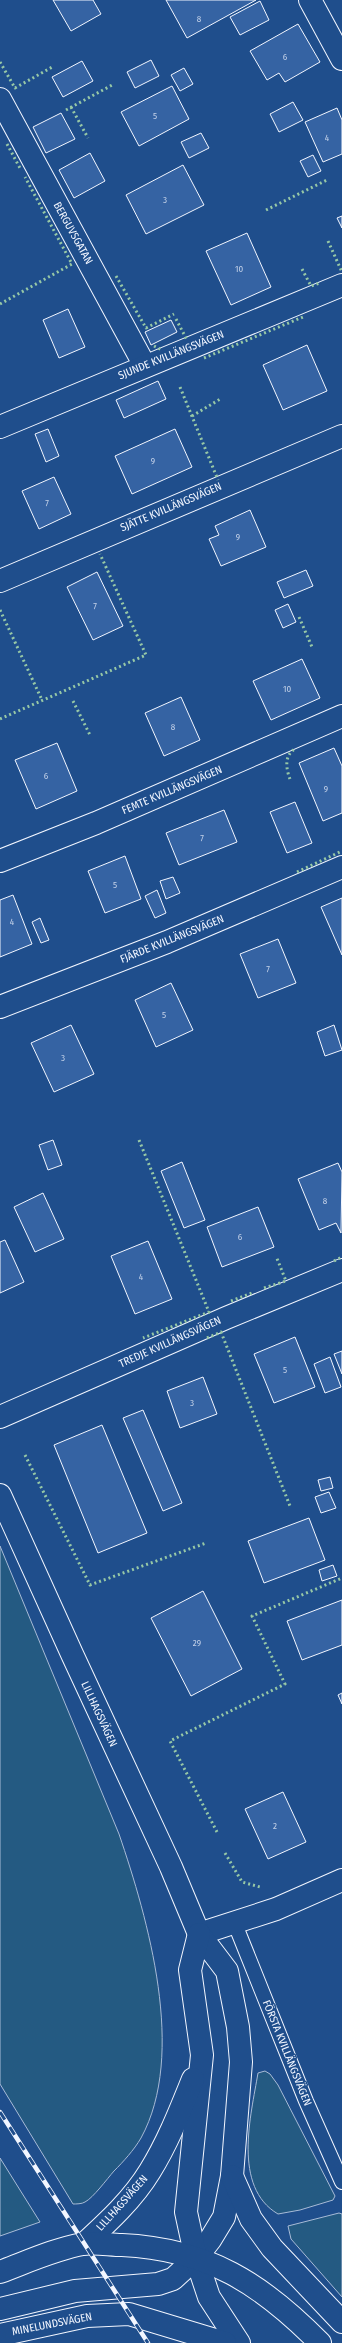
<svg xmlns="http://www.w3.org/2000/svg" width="342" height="2343" viewBox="0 0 342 2343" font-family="'Fira Sans Condensed',sans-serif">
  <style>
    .green { fill: #245a82; stroke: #a8bbd7 }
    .building { fill: #3563a3; stroke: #f2f6ff }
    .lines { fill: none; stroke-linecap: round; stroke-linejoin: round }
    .service-casing { stroke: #f2f6ff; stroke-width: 16 }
    .minor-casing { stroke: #f2f6ff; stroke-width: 24 }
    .tertiary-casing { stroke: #f2f6ff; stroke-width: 24 }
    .secondary-casing { stroke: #f2f6ff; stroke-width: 24 }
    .service { stroke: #1f4e8c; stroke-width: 14 }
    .minor { stroke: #1f4e8c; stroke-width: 22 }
    .tertiary { stroke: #1f4e8c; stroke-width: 22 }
    .secondary { stroke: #1f4e8c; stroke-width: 22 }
    .rail-casing { stroke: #f2f6ff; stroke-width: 4.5 }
    .rail { stroke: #1f4e8c; stroke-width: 3; stroke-dasharray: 9; stroke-linecap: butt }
    .hedge { stroke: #97c8a6; stroke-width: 3; stroke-dasharray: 2 3; stroke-linecap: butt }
    .labels { text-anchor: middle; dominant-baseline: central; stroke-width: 3; stroke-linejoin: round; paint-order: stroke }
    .number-label { font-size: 9px; fill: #c3d1e8 }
    .street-label { font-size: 11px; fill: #f2f6ff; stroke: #1f4e8c }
  </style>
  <rect width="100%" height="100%" fill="#1f4e8c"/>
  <g class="green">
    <path d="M0 1546 119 1834C148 1919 187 2054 141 2138 134 2150 123 2162 114 2171 107 2179 93 2198 85 2202 82 2204 76 2204 73 2204L0 2084Z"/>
    <path d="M265 2071 270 2074 278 2085 335 2196 333 2200 300 2210 278 2214C232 2187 251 2115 258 2073Z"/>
    <path d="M0 2158 40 2222 0 2236Z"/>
    <path d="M339 2213 342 2214V2297L291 2239 288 2226Z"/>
  </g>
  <g class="building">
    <path d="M53 0H93L101 14 71 31Z"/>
    <path d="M166 0H256L187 38Z"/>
    <path d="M260 1 269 20 240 35 230 17Z"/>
    <path d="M298 24 320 62 285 82 279 73 267 80 250 51Z"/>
    <path d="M151 60 159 76 135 88 127 72Z"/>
    <path d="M82 61 93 81 63 97 52 77Z"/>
    <path d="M184 68 193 84 180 91 171 75Z"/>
    <path d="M172 86 189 119 139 146 121 112Z"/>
    <path d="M293 102 303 120 279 132 270 114Z"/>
    <path d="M337 108 342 120V154L323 162 305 122Z"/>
    <path d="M61 113 75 139 46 153 33 127Z"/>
    <path d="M201 133 209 148 189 158 181 142Z"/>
    <path d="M90 153 105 181 74 198 59 170Z"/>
    <path d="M313 155 321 171 308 177 300 161Z"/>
    <path d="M183 165 204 205 146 234 126 195Z"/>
    <path d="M342 216V228L337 218Z"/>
    <path d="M247 233 271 287 231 305 206 251Z"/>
    <path d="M68 309 85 347 59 358 43 320Z"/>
    <path d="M171 320 177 332 151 345 145 332Z"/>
    <path d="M307 345 327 391 283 410 263 365Z"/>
    <path d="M158 381 166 399 124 418 116 400Z"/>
    <path d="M48 429 59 456 46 462 35 434Z"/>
    <path d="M175 429 192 467 132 494 115 456Z"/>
    <path d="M54 477 71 514 39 529 22 491Z"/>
    <path d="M250 510 266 547 221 566 209 539 219 535 215 526Z"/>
    <path d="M306 570 313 586 284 598 277 582Z"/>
    <path d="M97 572 123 626 93 640 67 587Z"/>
    <path d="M288 604 296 622 283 628 275 610Z"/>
    <path d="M302 659 320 698 271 720 253 681Z"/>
    <path d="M181 697 200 740 164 756 145 713Z"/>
    <path d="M57 743 77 791 36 809 15 760Z"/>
    <path d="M334 748 342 766V813L323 821 299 763Z"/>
    <path d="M295 802 312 843 287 853 270 812Z"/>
    <path d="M224 810 237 842 179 865 166 833Z"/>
    <path d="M125 856 141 899 105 913 88 871Z"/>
    <path d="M173 877 180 893 166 899 160 881Z"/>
    <path d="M157 890 166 913 155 918 145 896Z"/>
    <path d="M13 895 32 944 0 957V900Z"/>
    <path d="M342 898V955L321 907Z"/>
    <path d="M40 918 49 940 41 943 32 922Z"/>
    <path d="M278 939 296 983 258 998 240 954Z"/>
    <path d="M171 983 193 1030 156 1047 135 1000Z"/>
    <path d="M71 1025 94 1074 54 1092 31 1043Z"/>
    <path d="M334 1025 342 1050 325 1056 317 1032Z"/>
    <path d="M53 1140 62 1165 48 1170 39 1145Z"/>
    <path d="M182 1162 205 1220 184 1228 161 1171Z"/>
    <path d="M338 1163 342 1172 341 1233 336 1223 319 1230 298 1179Z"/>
    <path d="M43 1193 64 1239 35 1252 14 1207Z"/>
    <path d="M258 1207 274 1247 222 1267 207 1227Z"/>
    <path d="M5 1240 24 1282 0 1293V1242Z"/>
    <path d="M148 1241 172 1299 135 1314 111 1256Z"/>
    <path d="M295 1337 315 1387 274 1403 254 1354Z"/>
    <path d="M342 1351V1374L334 1354Z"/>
    <path d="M330 1357 341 1387 325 1393 314 1364Z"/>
    <path d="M203 1377 217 1414 180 1428 167 1391Z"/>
    <path d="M143 1410 182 1503 163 1511 123 1418Z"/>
    <path d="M102 1425 147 1533 98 1553 54 1445Z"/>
    <path d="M330 1477 333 1488 321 1491 318 1480Z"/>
    <path d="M329 1492 336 1508 321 1513 315 1497Z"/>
    <path d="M309 1518 325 1560 264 1583 248 1541Z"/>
    <path d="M333 1565 337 1576 322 1581 319 1570Z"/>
    <path d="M203 1591 242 1669 191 1696 151 1618Z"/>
    <path d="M342 1600V1645L302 1660 287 1621Z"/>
    <path d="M342 1693V1704L338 1695Z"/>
    <path d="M283 1792 306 1842 268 1859 245 1809Z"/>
  </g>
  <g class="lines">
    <defs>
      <path id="service" d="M235 1924 306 2101 342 2182"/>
      <g id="minor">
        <path d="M310 0 342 59"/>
        <path d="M0 99 145 366"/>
        <path d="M0 427 342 285"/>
        <path d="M0 581 342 436"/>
        <path d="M0 861 96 823 342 716"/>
        <path d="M0 1007 167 942 342 867"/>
        <path d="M0 1417 226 1318 342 1270"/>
        <path d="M199 1934 276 1909 342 1880"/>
      </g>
      <g id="tertiary">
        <path d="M0 1495 72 1654 171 1867 199 1934 227 1971 238 2027 241 2062 232 2176 224 2217 210 2240 196 2258 173 2279 158 2284 75 2291 0 2309"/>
        <path d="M199 1934 190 1970 202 2055 186 2212 196 2258 209 2297 239 2343"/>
        <path d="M232 2176 251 2219 272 2248 342 2322"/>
        <path d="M84 2244C108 2222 133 2199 150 2171 168 2142 180 2111 193 2079"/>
      </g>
      <g id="secondary">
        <path d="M0 2272C27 2262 55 2249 83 2244 95 2242 110 2245 122 2245 208 2249 262 2284 320 2343"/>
        <path d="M0 2335 87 2316 129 2314 225 2343"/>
      </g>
    </defs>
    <use href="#service" class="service-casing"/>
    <use href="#minor" class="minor-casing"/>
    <use href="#tertiary" class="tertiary-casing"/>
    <use href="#secondary" class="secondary-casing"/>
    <use href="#service" class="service"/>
    <use href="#minor" class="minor"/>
    <use href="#tertiary" class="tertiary"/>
    <use href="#secondary" class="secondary"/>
    <defs>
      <path id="rail" d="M0 2112 148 2343"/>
    </defs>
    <use href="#rail" class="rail-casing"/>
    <use href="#rail" class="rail"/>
    <g class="hedge">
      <path d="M0 62 15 88 54 66"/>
      <path d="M71 107 88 138"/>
      <path d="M66 110 114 84"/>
      <path d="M7 144 21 170"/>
      <path d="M266 210 327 180"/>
      <path d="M328 241 342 272"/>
      <path d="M302 269 311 286 320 283"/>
      <path d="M116 276 146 328 174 314"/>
      <path d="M0 304 72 264 25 177"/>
      <path d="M176 319 187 340"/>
      <path d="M154 346 162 350"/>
      <path d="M204 358 303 317"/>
      <path d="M180 387 218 480"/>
      <path d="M192 416 222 398"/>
      <path d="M0 610 42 700"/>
      <path d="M299 617 312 647"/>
      <path d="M73 701 90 735"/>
      <path d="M0 719 146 655 100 554"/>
      <path d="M290 779C286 769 284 755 295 749"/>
      <path d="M297 872 342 851"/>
      <path d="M139 1140 209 1312 143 1338"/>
      <path d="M334 1261 342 1257"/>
      <path d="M264 1288 286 1281 276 1256"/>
      <path d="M231 1301 252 1293"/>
      <path d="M207 1338 221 1332 290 1506"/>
      <path d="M25 1455 90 1585 206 1543"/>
      <path d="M217 1832 170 1741 285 1684 252 1616 342 1578"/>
      <path d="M225 1853 242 1882 260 1887"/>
    </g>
  </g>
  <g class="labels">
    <g class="number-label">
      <text x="199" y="19">8</text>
      <text x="285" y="57">6</text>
      <text x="155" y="116">5</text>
      <text x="327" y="138">4</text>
      <text x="165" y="200">3</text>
      <text x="239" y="269">10</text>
      <text x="153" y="461">9</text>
      <text x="47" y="503">7</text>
      <text x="238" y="537">9</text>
      <text x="95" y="606">7</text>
      <text x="287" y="689">10</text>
      <text x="173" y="727">8</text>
      <text x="46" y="776">6</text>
      <text x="326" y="789">9</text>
      <text x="202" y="838">7</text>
      <text x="115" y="885">5</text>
      <text x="12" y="922">4</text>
      <text x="268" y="969">7</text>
      <text x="164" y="1015">5</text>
      <text x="63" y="1058">3</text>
      <text x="325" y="1201">8</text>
      <text x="240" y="1237">6</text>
      <text x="141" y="1277">4</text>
      <text x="285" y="1370">5</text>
      <text x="192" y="1403">3</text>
      <text x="197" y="1643">29</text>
      <text x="275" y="1826">2</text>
    </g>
    <g class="street-label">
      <text transform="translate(73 233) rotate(61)">BERGUVSGATAN</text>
      <text transform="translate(171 355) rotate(-22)">SJUNDE KVILLÄNGSVÄGEN</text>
      <text transform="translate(171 507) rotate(-23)">SJÄTTE KVILLÄNGSVÄGEN</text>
      <text transform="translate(172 790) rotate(-23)">FEMTE KVILLÄNGSVÄGEN</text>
      <text transform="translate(172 939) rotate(-22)">FJÄRDE KVILLÄNGSVÄGEN</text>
      <text transform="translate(170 1342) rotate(-24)">TREDJE KVILLÄNGSVÄGEN</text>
      <text transform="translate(99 1714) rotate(65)">LILLHAGSVÄGEN</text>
      <text transform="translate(287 2053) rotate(68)">FÖRSTA KVILLÄNGSVÄGEN</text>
      <text transform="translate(122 2203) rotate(-48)">LILLHAGSVÄGEN</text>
      <text transform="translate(52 2324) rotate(-11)">MINELUNDSVÄGEN</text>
    </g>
  </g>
</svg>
